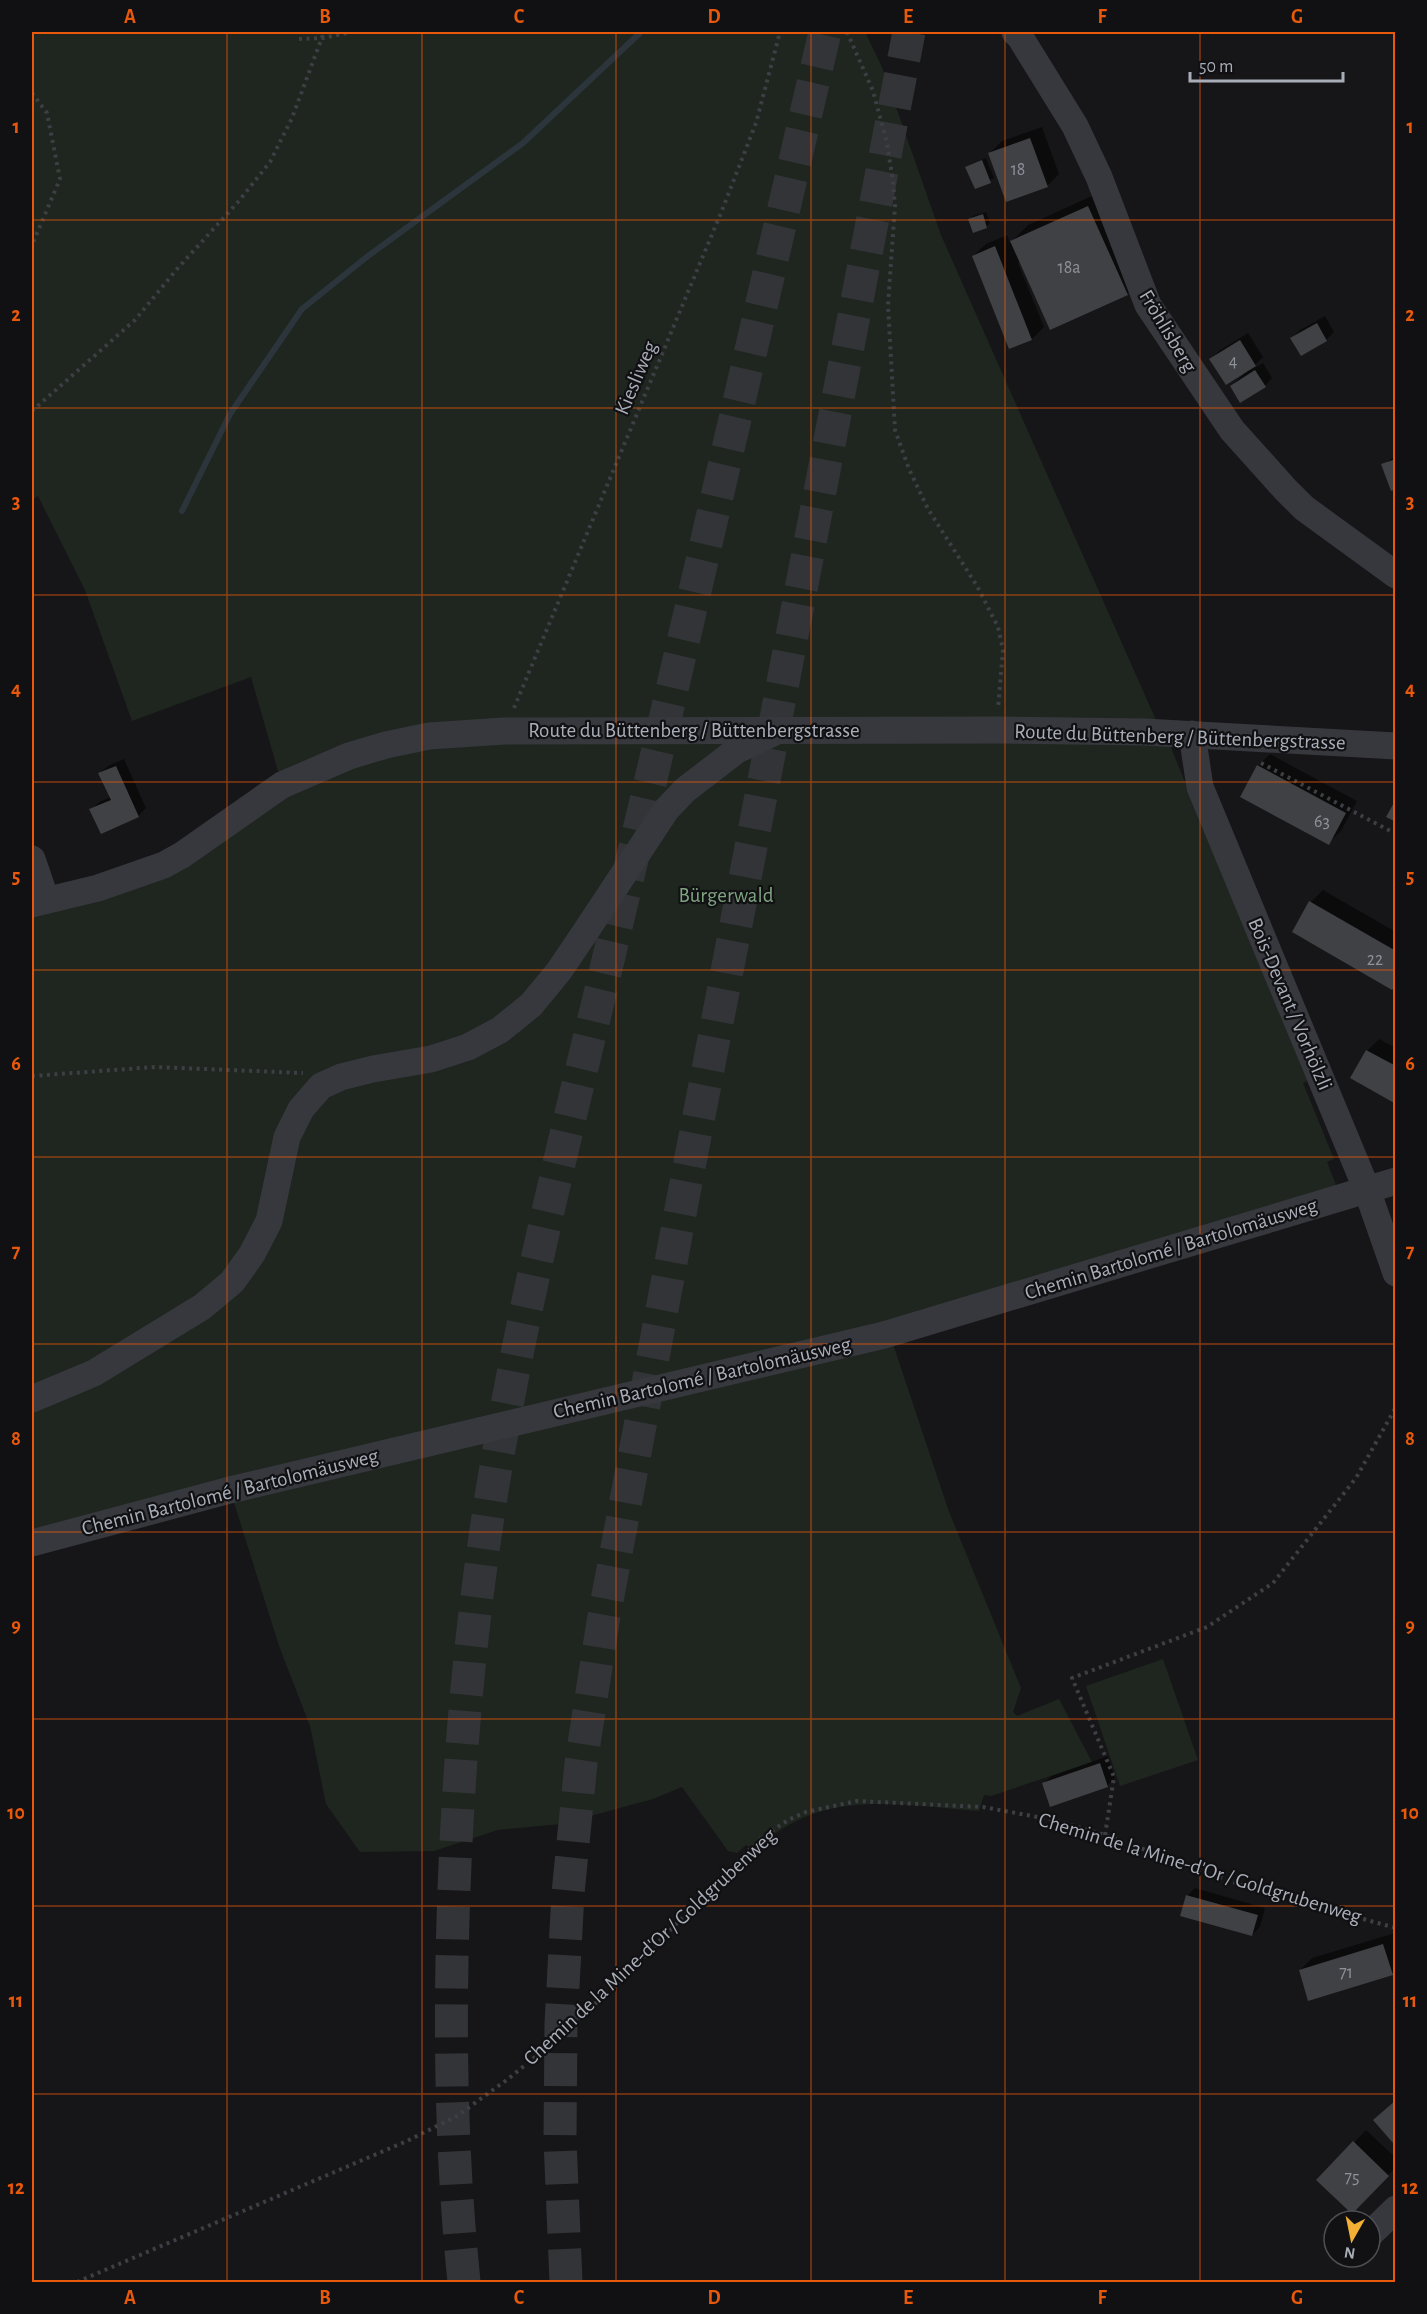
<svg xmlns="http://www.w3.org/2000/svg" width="1427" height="2314" viewBox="0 0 1427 2314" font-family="'Alegreya Sans',sans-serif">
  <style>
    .green { fill: #1e261f }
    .shadow { fill: #0007 }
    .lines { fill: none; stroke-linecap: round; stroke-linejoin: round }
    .stream { stroke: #2c353c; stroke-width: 6 }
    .building { fill: #404145 }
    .highway-tunnel { stroke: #333438; stroke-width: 33; stroke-dasharray: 33 16; stroke-linecap: butt }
    .path { stroke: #3d3f44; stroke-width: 4; stroke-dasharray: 3 4.5; stroke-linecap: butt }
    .minor { stroke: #37383d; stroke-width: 27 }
    .grid { fill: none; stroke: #e8590c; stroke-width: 1.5; stroke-opacity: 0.55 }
    .labels { text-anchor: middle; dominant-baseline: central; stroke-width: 4.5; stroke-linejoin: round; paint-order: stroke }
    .number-label { font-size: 18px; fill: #8e929b }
    .street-label { font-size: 21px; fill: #a8adb8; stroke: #111113 }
    .park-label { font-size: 21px; fill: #7fa381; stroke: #111113 }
    .neatline { fill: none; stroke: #e8590c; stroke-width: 2 }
    .grid-label { font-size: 20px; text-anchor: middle; font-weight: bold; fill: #e8590c }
  </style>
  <rect width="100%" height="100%" fill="#161618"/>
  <g class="green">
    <path d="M32 32H865L882 67 941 235 1156 720 1170 745 1307 1081 1303 1083 1334 1159 1327 1162 1338 1190 887 1323 894 1347 948 1509 1021 1688 1013 1712 1017 1716 1059 1699 1092 1762 991 1796 984 1795 979 1811C899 1805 819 1787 756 1850L746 1845 737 1853 728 1851 682 1787 653 1799 561 1824 498 1830 434 1851 360 1852 326 1804 310 1726 279 1646 230 1490 32 1543V904L98 888 282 785 251 677 132 721 85 590 38 496 32 500Z"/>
    <path d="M1163 1659 1198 1760 1120 1786 1086 1686Z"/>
  </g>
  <g class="shadow">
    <path d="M1042 127 1059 174 1047 186 990 153 1002 141Z"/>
    <path d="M986 158 994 178 975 187 967 167Z"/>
    <path d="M1105 190 1144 278 1127 294 1050 328 1021 262 1018 263 1044 327 1032 339 1010 347 973 256 986 244 1007 235 1010 243 1028 225Z"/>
    <path d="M986 212 990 223 986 227 970 219 973 216Z"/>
    <path d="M1325 316 1334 332 1326 340 1301 354 1292 338 1300 330Z"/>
    <path d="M1248 333 1263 357 1250 370 1263 363 1272 378 1265 386H1231L1244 374 1211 359 1219 351Z"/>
    <path d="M1396 455V488L1383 465Z"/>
    <path d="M1270 754 1357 801 1341 831 1328 843 1258 766Z"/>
    <path d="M124 759 146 808 138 816 91 810 99 802 111 797 100 773 108 766Z"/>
    <path d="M1323 890 1396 932V985L1311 902Z"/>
    <path d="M1379 1039 1396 1048V1102L1352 1077 1367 1051Z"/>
    <path d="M1108 1756 1115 1778 1107 1786 1044 1783 1052 1776Z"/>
    <path d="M1195 1888 1265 1908 1260 1927 1252 1935 1187 1896Z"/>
    <path d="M1395 1933 1396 1970 1392 1974 1300 1970 1312 1958Z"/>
    <path d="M1366 2130 1396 2158V2167L1352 2212 1318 2180Z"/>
  </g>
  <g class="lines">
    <path class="stream" d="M182 511 230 414 302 309 368 256 523 143 641 32"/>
  </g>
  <g class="building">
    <path d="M1030 138 1048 187 1006 202 988 153Z"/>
    <path d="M982 160 991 183 975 189 965 167Z"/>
    <path d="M1088 206 1128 295 1050 330 1010 241Z"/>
    <path d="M983 214 987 228 973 233 968 219Z"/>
    <path d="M995 246 1032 340 1009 349 972 256Z"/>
    <path d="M1317 323 1327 341 1301 356 1290 338Z"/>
    <path d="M1240 340 1256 366 1226 385 1209 359Z"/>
    <path d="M1255 370 1266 387 1240 403 1230 386Z"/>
    <path d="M1396 459V489L1391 491 1381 464Z"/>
    <path d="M1257 765 1346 813 1329 845 1240 797Z"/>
    <path d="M116 766 139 817 101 834 89 809 111 800 98 773Z"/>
    <path d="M1396 799V822L1386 817Z"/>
    <path d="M1309 901 1396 951V985L1392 990 1292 932Z"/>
    <path d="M1366 1050 1396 1066V1104L1350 1078Z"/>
    <path d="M1100 1763 1108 1787 1050 1807 1042 1783Z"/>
    <path d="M1186 1895 1258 1915 1252 1936 1180 1916Z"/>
    <path d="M1383 1944 1393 1975 1308 2001 1299 1970Z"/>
    <path d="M1396 2100V2141L1393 2143 1373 2120Z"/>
    <path d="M1353 2141 1389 2176 1352 2214 1316 2180Z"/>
  </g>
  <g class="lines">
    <g class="highway-tunnel">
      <path d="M464 2282C453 2175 450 2068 452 1961 455 1803 467 1646 492 1491 524 1293 575 1100 621 906 690 615 757 323 825 32"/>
      <path d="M566 2282 560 2140 561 2024 568 1893 581 1763 603 1622 684 1193 909 32"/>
    </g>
    <g class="path">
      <path d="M847 32 873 91 887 143 893 182 895 206 888 305 895 430 909 469 928 509 977 586 998 627 1003 650 998 709"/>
      <path d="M299 39 323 38 352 32"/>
      <path d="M32 93 47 113 60 179 32 245"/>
      <path d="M32 411 135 320 177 269 238 202 270 162 292 118 324 32"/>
      <path d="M514 708 721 213 756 123 780 32"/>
      <path d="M1261 763 1396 834"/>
      <path d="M32 1076 155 1067 303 1073"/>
      <path d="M1105 1835 1114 1777 1072 1678 1207 1627 1273 1583 1356 1478 1396 1407"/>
      <path d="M77 2282 407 2141 457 2116 508 2079 546 2048 615 1986 760 1839 788 1820 806 1812 857 1801 983 1807 1054 1820 1105 1835 1247 1887 1396 1928"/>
    </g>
    <g class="minor">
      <path d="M1015 32 1020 37 1075 126 1099 177 1148 305 1232 430 1285 489 1304 508 1396 575"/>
      <path d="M1192 734 1200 787 1367 1190 1396 1273"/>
      <path d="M32 859 46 900"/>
      <path d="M32 904 98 888 164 865 182 855 282 785 349 756 386 745 429 736 504 731 998 730 1144 732 1396 746"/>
      <path d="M32 1399 94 1373 202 1307 232 1282 252 1254 269 1221 287 1137 301 1109 321 1086 341 1077 373 1069 431 1059 468 1047 500 1030 531 1005 559 971 586 931 666 810 685 790 737 750 773 733"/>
      <path d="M32 1543 230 1490 884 1335 1396 1181"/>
      <path d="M1370 2234 1396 2209"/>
    </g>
  </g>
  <path class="grid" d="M227 32V2282M422 32V2282M616 32V2282M811 32V2282M1005 32V2282M1200 32V2282M32 220H1396M32 408H1396M32 595H1396M32 782H1396M32 970H1396M32 1157H1396M32 1344H1396M32 1532H1396M32 1719H1396M32 1906H1396M32 2094H1396"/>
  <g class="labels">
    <g class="number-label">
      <text x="1018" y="170">18</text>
      <text x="1069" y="268">18a</text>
      <text x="1233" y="362">4</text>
      <text x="1322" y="822">63</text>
      <text x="1375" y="960">22</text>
      <text x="1346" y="1973">71</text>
      <text x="1352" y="2178">75</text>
    </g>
    <g class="street-label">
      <text transform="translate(1168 331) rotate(59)">Fröhlisberg</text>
      <text transform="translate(636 378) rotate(-67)">Kiesliweg</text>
      <text x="694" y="730">Route du Büttenberg / Büttenbergstrasse</text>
      <text transform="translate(1180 737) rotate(2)">Route du Büttenberg / Büttenbergstrasse</text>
      <text transform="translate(1290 1004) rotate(67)">Bois-Devant / Vorhölzli</text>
      <text transform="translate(1171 1249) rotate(-17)">Chemin Bartolomé / Bartolomäusweg</text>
      <text transform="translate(702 1378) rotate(-13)">Chemin Bartolomé / Bartolomäusweg</text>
      <text transform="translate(230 1492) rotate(-14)">Chemin Bartolomé / Bartolomäusweg</text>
      <text transform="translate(1200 1868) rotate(17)">Chemin de la Mine-d'Or / Goldgrubenweg</text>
      <text transform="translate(650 1947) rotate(-43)">Chemin de la Mine-d'Or / Goldgrubenweg</text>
    </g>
    <g class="park-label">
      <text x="726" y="895">Bürgerwald</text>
    </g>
  </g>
  <rect width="1427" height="2314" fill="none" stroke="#111113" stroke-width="66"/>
  <g transform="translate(1352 2239) rotate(189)"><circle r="28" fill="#111113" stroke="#4d4f55" stroke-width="1.5"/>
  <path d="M0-4.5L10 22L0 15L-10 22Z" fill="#f2b134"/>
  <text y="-9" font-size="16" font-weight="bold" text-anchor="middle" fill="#a8adb8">N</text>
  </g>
  <path d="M1190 72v9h153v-9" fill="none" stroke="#a8adb8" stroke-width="3"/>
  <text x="1199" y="72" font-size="18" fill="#a8adb8" stroke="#111113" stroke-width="4.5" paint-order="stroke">50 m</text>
  <rect x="33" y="33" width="1361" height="2248" class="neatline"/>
  <g class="grid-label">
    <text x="130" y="23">A</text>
    <text x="325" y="23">B</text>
    <text x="519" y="23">C</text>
    <text x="714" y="23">D</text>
    <text x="908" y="23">E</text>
    <text x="1102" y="23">F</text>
    <text x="1297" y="23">G</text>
    <text x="16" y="133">1</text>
    <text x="1410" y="133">1</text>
    <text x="16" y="321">2</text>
    <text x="1410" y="321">2</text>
    <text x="16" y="508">3</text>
    <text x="1410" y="508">3</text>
    <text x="16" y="695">4</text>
    <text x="1410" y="695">4</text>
    <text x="16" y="883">5</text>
    <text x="1410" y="883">5</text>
    <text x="16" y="1070">6</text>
    <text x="1410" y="1070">6</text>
    <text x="16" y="1257">7</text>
    <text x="1410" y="1257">7</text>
    <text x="16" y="1445">8</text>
    <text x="1410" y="1445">8</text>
    <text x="16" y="1632">9</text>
    <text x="1410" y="1632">9</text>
    <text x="16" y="1819">10</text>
    <text x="1410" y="1819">10</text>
    <text x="16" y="2007">11</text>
    <text x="1410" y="2007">11</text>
    <text x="16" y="2194">12</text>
    <text x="1410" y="2194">12</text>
    <text x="130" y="2304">A</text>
    <text x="325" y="2304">B</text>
    <text x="519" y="2304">C</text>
    <text x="714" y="2304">D</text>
    <text x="908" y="2304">E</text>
    <text x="1102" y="2304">F</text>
    <text x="1297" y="2304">G</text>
  </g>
</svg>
